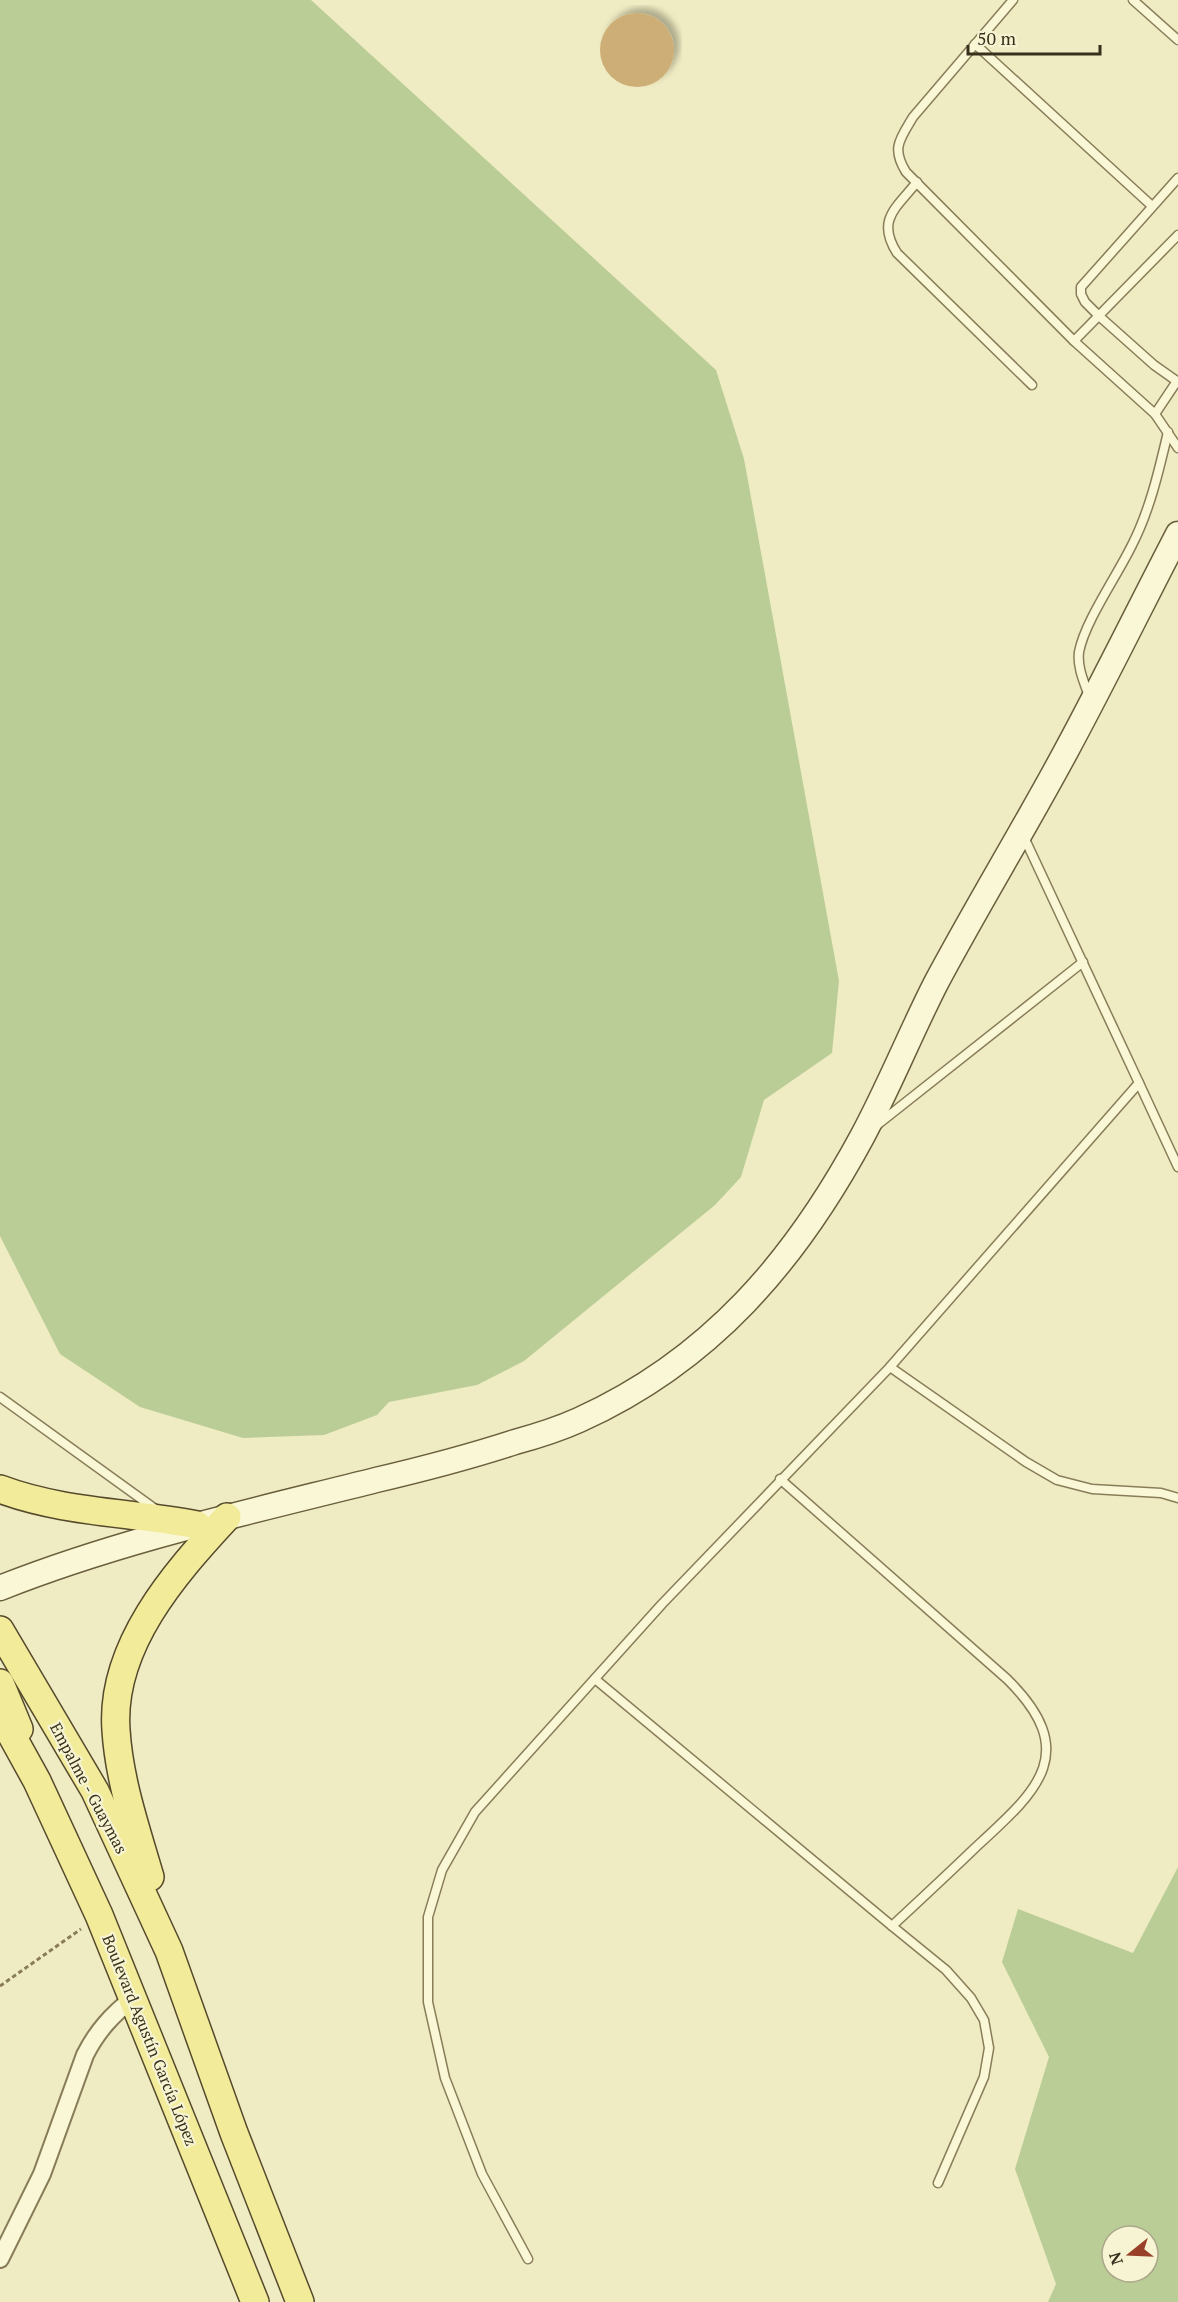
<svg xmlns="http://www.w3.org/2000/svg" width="1178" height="2302" viewBox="0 0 1178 2302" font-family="'PT Serif',serif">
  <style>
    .green { fill: #bacd96; fill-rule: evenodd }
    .building { fill: #cdae77; filter: url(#shadow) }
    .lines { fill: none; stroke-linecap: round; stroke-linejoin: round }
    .service-casing { stroke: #897d59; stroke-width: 11 }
    .minor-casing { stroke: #897d59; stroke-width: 20 }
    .secondary-casing { stroke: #6a5e3c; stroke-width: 27 }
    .primary-casing { stroke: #564a2d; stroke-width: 30 }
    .path { stroke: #897d59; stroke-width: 3; stroke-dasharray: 4.5 3; stroke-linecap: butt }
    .service { stroke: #f9f7d5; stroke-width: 8 }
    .minor { stroke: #f9f7d5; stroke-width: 16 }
    .secondary { stroke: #f9f7d5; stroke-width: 24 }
    .primary { stroke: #f2eb99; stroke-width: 27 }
    .labels { text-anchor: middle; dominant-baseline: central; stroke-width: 4.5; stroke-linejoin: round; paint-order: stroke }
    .street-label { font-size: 16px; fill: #38301d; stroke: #f6f4d2 }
  </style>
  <defs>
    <filter id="shadow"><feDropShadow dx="5.5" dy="-5.5" stdDeviation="3" flood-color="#0004"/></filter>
  </defs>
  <rect width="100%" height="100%" fill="#efebc2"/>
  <g class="green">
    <path d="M0 0H311L716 370 744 459 839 981 832 1053 764 1100 741 1177 715 1205 524 1361 477 1385 389 1402 377 1415 324 1435 243 1438 140 1407 60 1354 0 1236Z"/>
    <path d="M1178 1867V2302H1048L1056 2284 1015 2169 1049 2057 1002 1962 1018 1909 1133 1953ZM1112 2236H1148V2272H1112Z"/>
  </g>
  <circle class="building" cx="637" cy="50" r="37"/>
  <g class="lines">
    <defs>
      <g id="service">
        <path d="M1013 0 913 117C900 139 891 148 906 172L1074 341 1155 414 1178 448"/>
        <path d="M1133 0 1178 40"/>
        <path d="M975 44 1152 206"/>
        <path d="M1178 178 1081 287V294L1085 302 1099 316 1154 365 1178 382"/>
        <path d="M917 182C896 208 876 220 897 253L1032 385"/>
        <path d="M1074 341 1178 235"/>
        <path d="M1155 414 1177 381"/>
        <path d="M1089 696C1084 682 1077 667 1079 652 1085 621 1117 576 1132 545 1150 510 1159 470 1168 432"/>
        <path d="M1139 1083 1178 1167"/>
        <path d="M877 1125 1083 962"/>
        <path d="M890 1367 1026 1462 1057 1480 1092 1489 1161 1493 1178 1498"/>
        <path d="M0 1397 158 1511"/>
        <path d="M780 1479 1007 1679C1082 1753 1037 1791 976 1847 948 1874 920 1900 892 1926L946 1970 971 1998 984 2020 989 2048 984 2077 938 2183"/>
        <path d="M595 1679 892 1926"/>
        <path d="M528 2259 482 2174 445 2078 428 2002V1917L442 1870 475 1812 662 1604 890 1367 1139 1083 1023 835"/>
      </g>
      <path id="minor" d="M0 2259 42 2174 85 2055C97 2031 112 2015 133 1998"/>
      <path id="secondary" d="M0 1588C121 1540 249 1512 376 1480 423 1469 469 1457 515 1442 537 1436 559 1429 579 1420 710 1361 795 1261 862 1137 889 1087 910 1034 936 983 977 906 1023 831 1065 753 1104 681 1140 607 1178 534"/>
      <g id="primary">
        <path d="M0 1489C64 1513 131 1512 197 1525"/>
        <path d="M0 1630 95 1791 169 1951 234 2133 300 2302"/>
        <path d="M0 1683 19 1729"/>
        <path d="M0 1714 37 1781 99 1915 255 2302"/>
        <path d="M150 1877C136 1829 119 1780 116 1730 110 1647 174 1574 227 1517"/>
      </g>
    </defs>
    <use href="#service" class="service-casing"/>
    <use href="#minor" class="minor-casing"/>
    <use href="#secondary" class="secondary-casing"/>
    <use href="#primary" class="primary-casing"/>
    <path class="path" d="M0 1986 81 1929"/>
    <use href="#service" class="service"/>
    <use href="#minor" class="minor"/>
    <use href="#secondary" class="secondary"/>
    <use href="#primary" class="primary"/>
  </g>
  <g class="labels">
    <g class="street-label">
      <text transform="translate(89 1788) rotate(62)">Empalme - Guaymas</text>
      <text transform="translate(150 2040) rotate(68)">Boulevard Agustín García López</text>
    </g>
  </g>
  <g transform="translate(1130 2254) rotate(252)"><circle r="28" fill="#f6f4d2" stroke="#aaa68a" stroke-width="1.5"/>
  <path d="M0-4.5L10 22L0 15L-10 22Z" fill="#984128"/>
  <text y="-9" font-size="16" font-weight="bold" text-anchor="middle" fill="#38301d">N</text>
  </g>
  <path d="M968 45v9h132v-9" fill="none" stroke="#38301d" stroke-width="3"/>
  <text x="977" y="45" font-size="18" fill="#38301d" stroke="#f6f4d2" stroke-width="4.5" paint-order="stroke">50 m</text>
</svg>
